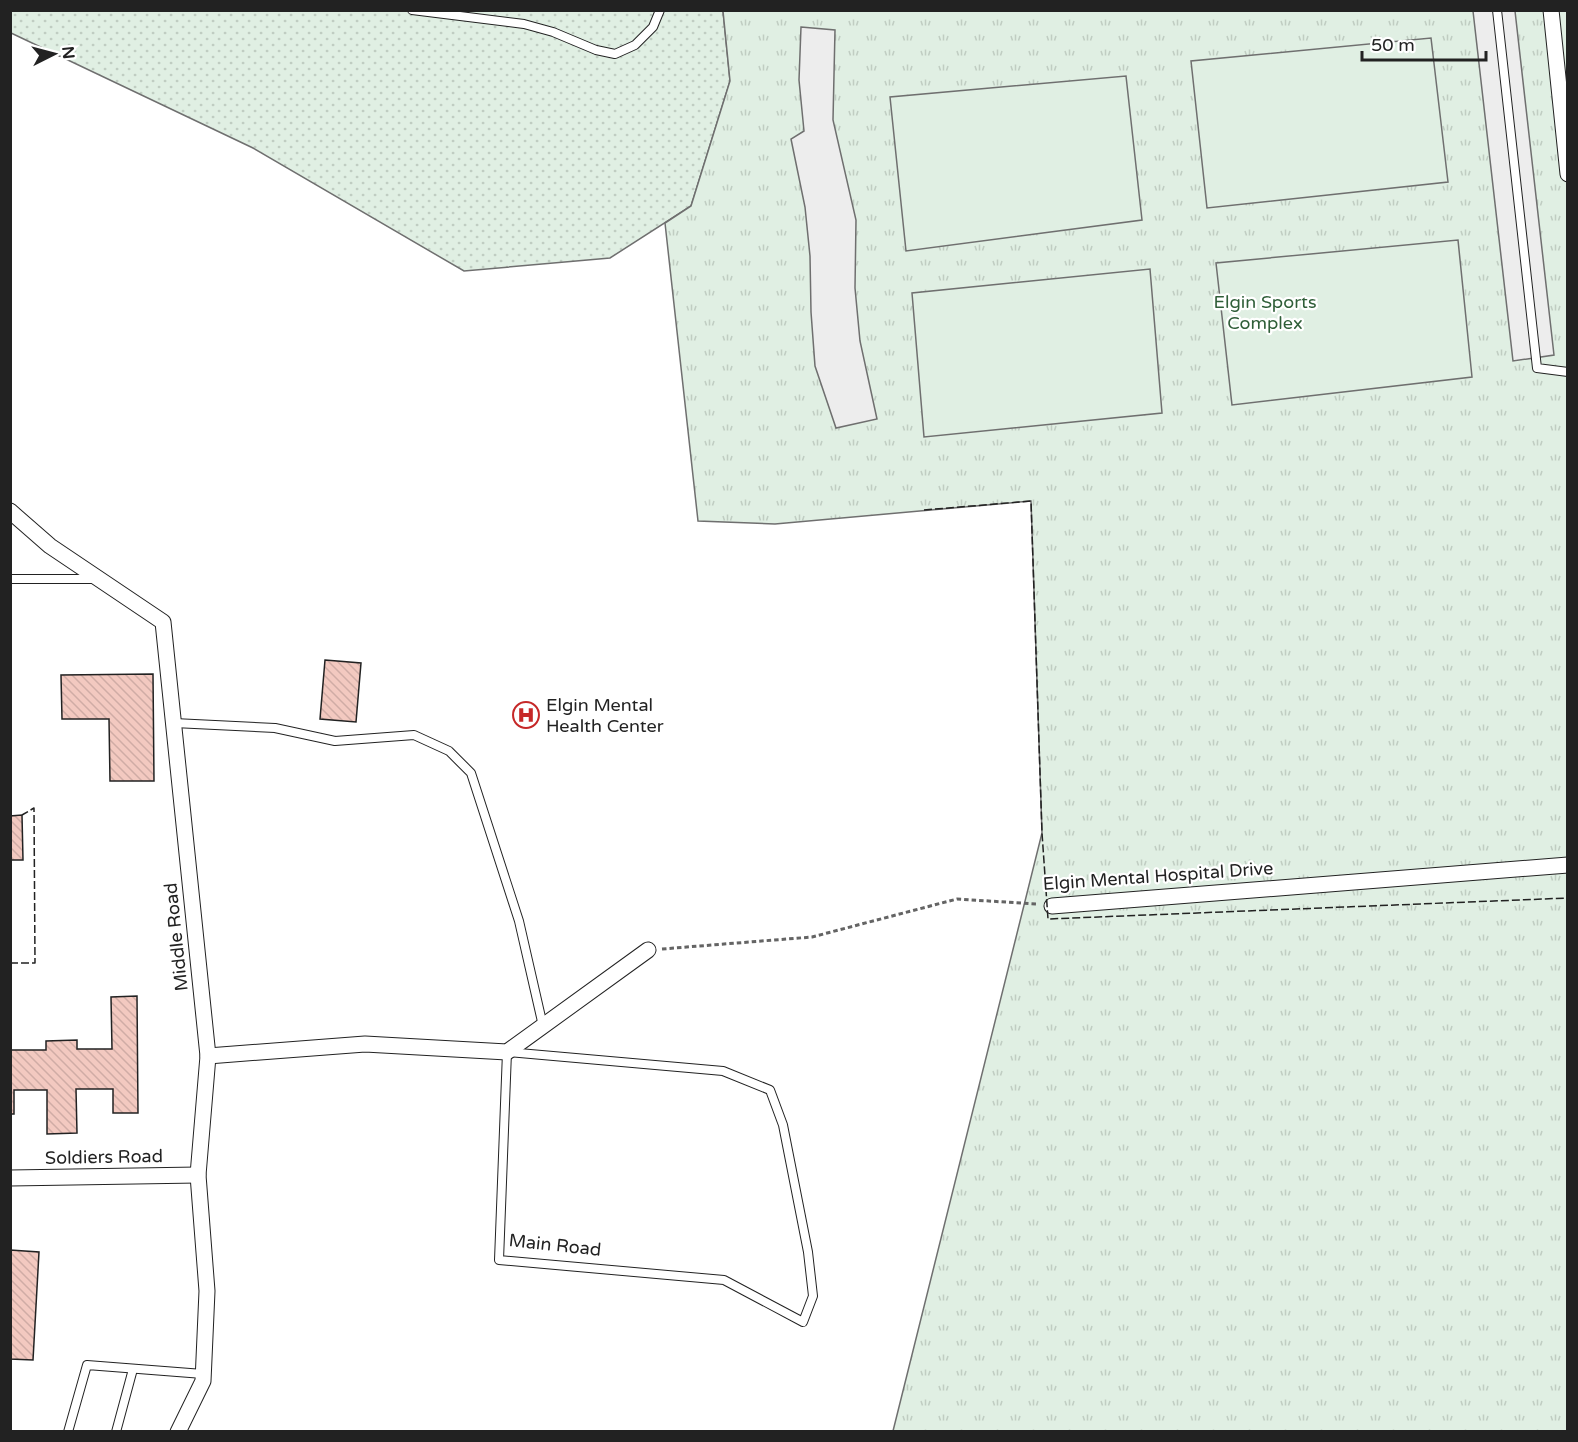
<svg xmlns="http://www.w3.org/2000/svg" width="1578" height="1442" viewBox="0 0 1578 1442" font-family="'Varela Round',sans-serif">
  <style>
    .grass { fill: url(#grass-dots); stroke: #6f6f6f; stroke-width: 1.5 }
    .park { fill: url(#park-tufts); stroke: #6f6f6f; stroke-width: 1.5 }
    .garden { fill: #e0efe3; stroke: #6f6f6f; stroke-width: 1.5 }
    .parking { fill: #ededed; stroke: #6f6f6f; stroke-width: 1.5 }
    .building { fill: url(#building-back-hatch); stroke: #222; stroke-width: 1.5 }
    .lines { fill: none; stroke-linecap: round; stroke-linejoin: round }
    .service-casing { stroke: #222; stroke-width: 10 }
    .minor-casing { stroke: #222; stroke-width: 17 }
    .path { stroke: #646464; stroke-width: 3; stroke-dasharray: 4.5 3; stroke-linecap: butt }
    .service { stroke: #fff; stroke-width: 8 }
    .minor { stroke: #fff; stroke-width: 15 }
    .fence { stroke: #222; stroke-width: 1.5; stroke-dasharray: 8 3; stroke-linecap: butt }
    .labels { text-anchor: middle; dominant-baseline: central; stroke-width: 4.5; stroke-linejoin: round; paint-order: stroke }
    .park-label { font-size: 18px; fill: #2f5e38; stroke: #fff }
    .poi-label { font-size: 18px; fill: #222; stroke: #fff; text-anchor: start }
    .street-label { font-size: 18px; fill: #222; stroke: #fff }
  </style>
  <defs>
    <pattern id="grass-dots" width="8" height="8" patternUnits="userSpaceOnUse" patternTransform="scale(1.5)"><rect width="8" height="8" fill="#e0efe3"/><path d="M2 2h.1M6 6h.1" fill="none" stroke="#c0cdc2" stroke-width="1.8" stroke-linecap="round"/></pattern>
    <pattern id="park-tufts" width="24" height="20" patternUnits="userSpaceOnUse" patternTransform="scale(1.5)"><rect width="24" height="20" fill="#e0efe3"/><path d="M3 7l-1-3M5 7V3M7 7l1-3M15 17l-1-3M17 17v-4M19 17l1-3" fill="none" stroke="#c0cdc2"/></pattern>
    <pattern id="building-back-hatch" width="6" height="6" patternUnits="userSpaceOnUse" patternTransform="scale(1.5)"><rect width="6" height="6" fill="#f3c9c0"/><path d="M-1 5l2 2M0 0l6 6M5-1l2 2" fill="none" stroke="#d0aca5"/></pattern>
  </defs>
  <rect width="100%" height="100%" fill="#fff"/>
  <path class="grass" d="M11 10 723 11 730 81 691 206 610 258 464 271 253 148 11 33Z"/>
  <path class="park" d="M723 11H1567V1431H893L1042 833 1031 501 775 524 698 521 665 223 691 206 730 81Z"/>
  <g class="garden">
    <path d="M1431 38 1448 182 1207 208 1191 61Z"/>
    <path d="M1126 76 1142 220 906 251 890 97Z"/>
    <path d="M1458 240 1472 377 1232 405 1216 263Z"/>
    <path d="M1150 269 1162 413 924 437 912 293Z"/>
  </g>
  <g class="parking">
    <path d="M1473 11H1515L1554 355 1513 361Z"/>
    <path d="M801 27 835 30 833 120 856 220 855 288 860 341 877 419 836 428 815 366 811 312 810 256 805 207 791 139 804 131 799 80Z"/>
  </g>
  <g class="building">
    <path d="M325 660 361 663 356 722 320 719Z"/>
    <path d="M153 674 154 781H110L109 719H62L61 675Z"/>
    <path d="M22 815 23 860H10V816Z"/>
    <path d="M137 996 138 1113H113V1089H76L77 1133 47 1134V1090H14V1114H10V998L11 1050H46V1041L77 1040V1049H112L111 997Z"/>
    <path d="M10 1250 39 1252 33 1360 10 1359Z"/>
  </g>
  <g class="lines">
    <defs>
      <g id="service">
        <path d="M412 10 524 24 553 32 596 50 615 54 635 45 653 27 660 10"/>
        <path d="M1497 10 1537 368 1568 372"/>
        <path d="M10 579H95"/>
        <path d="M174 723 275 728 335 741 414 735 449 751 471 773 519 921 543 1026"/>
        <path d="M507 1052 723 1071 770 1090 783 1125 808 1252 813 1296 803 1322 724 1280 499 1260Z"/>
        <path d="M68 1432 87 1365 203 1374"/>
        <path d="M116 1432 133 1369"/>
      </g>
      <g id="minor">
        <path d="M1551 10 1568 174"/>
        <path d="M10 511 50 546 163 622 208 1056 198 1175 207 1291 203 1381 178 1432"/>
        <path d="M1052 906 1568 865"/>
        <path d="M208 1056 365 1044 507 1052 648 950"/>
        <path d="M10 1178 198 1175"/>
      </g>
    </defs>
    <use href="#service" class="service-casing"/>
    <use href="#minor" class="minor-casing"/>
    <path class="path" d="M662 949 812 937 957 899 1036 904"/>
    <use href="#service" class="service"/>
    <use href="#minor" class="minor"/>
    <g class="fence">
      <path d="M924 510 1031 501 1042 833 1048 919 1568 898"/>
      <path d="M10 963H35L34 808 22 815"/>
    </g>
  </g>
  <defs>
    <symbol id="hospital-ring" viewBox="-11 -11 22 22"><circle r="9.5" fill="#fff" stroke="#c62828" stroke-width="1.5"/><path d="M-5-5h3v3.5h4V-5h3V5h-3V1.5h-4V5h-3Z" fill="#c62828"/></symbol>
  </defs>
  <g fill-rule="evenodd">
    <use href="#hospital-ring" x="511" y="700" width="30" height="30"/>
  </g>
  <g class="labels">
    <g class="park-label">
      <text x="1265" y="302">Elgin Sports<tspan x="1265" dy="21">Complex</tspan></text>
    </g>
    <g class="poi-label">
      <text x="546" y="705">Elgin Mental<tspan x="546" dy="21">Health Center</tspan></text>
    </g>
    <g class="street-label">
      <text transform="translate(1158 876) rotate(-4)">Elgin Mental Hospital Drive</text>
      <text transform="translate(176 937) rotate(-96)">Middle Road</text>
      <text transform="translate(104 1157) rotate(-1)">Soldiers Road</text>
      <text transform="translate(555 1245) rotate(6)">Main Road</text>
    </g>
  </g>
  <rect width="1578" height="1442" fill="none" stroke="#222222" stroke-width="24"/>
  <g transform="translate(54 54) rotate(84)" stroke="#ffffff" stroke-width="4.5" paint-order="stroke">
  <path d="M0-4.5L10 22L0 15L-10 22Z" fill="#222222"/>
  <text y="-9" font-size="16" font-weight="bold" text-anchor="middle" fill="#222222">N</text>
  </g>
  <path d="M1362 51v9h124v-9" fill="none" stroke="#222222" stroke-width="3"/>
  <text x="1371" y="51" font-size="18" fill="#222222" stroke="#ffffff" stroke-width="4.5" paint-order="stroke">50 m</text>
</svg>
